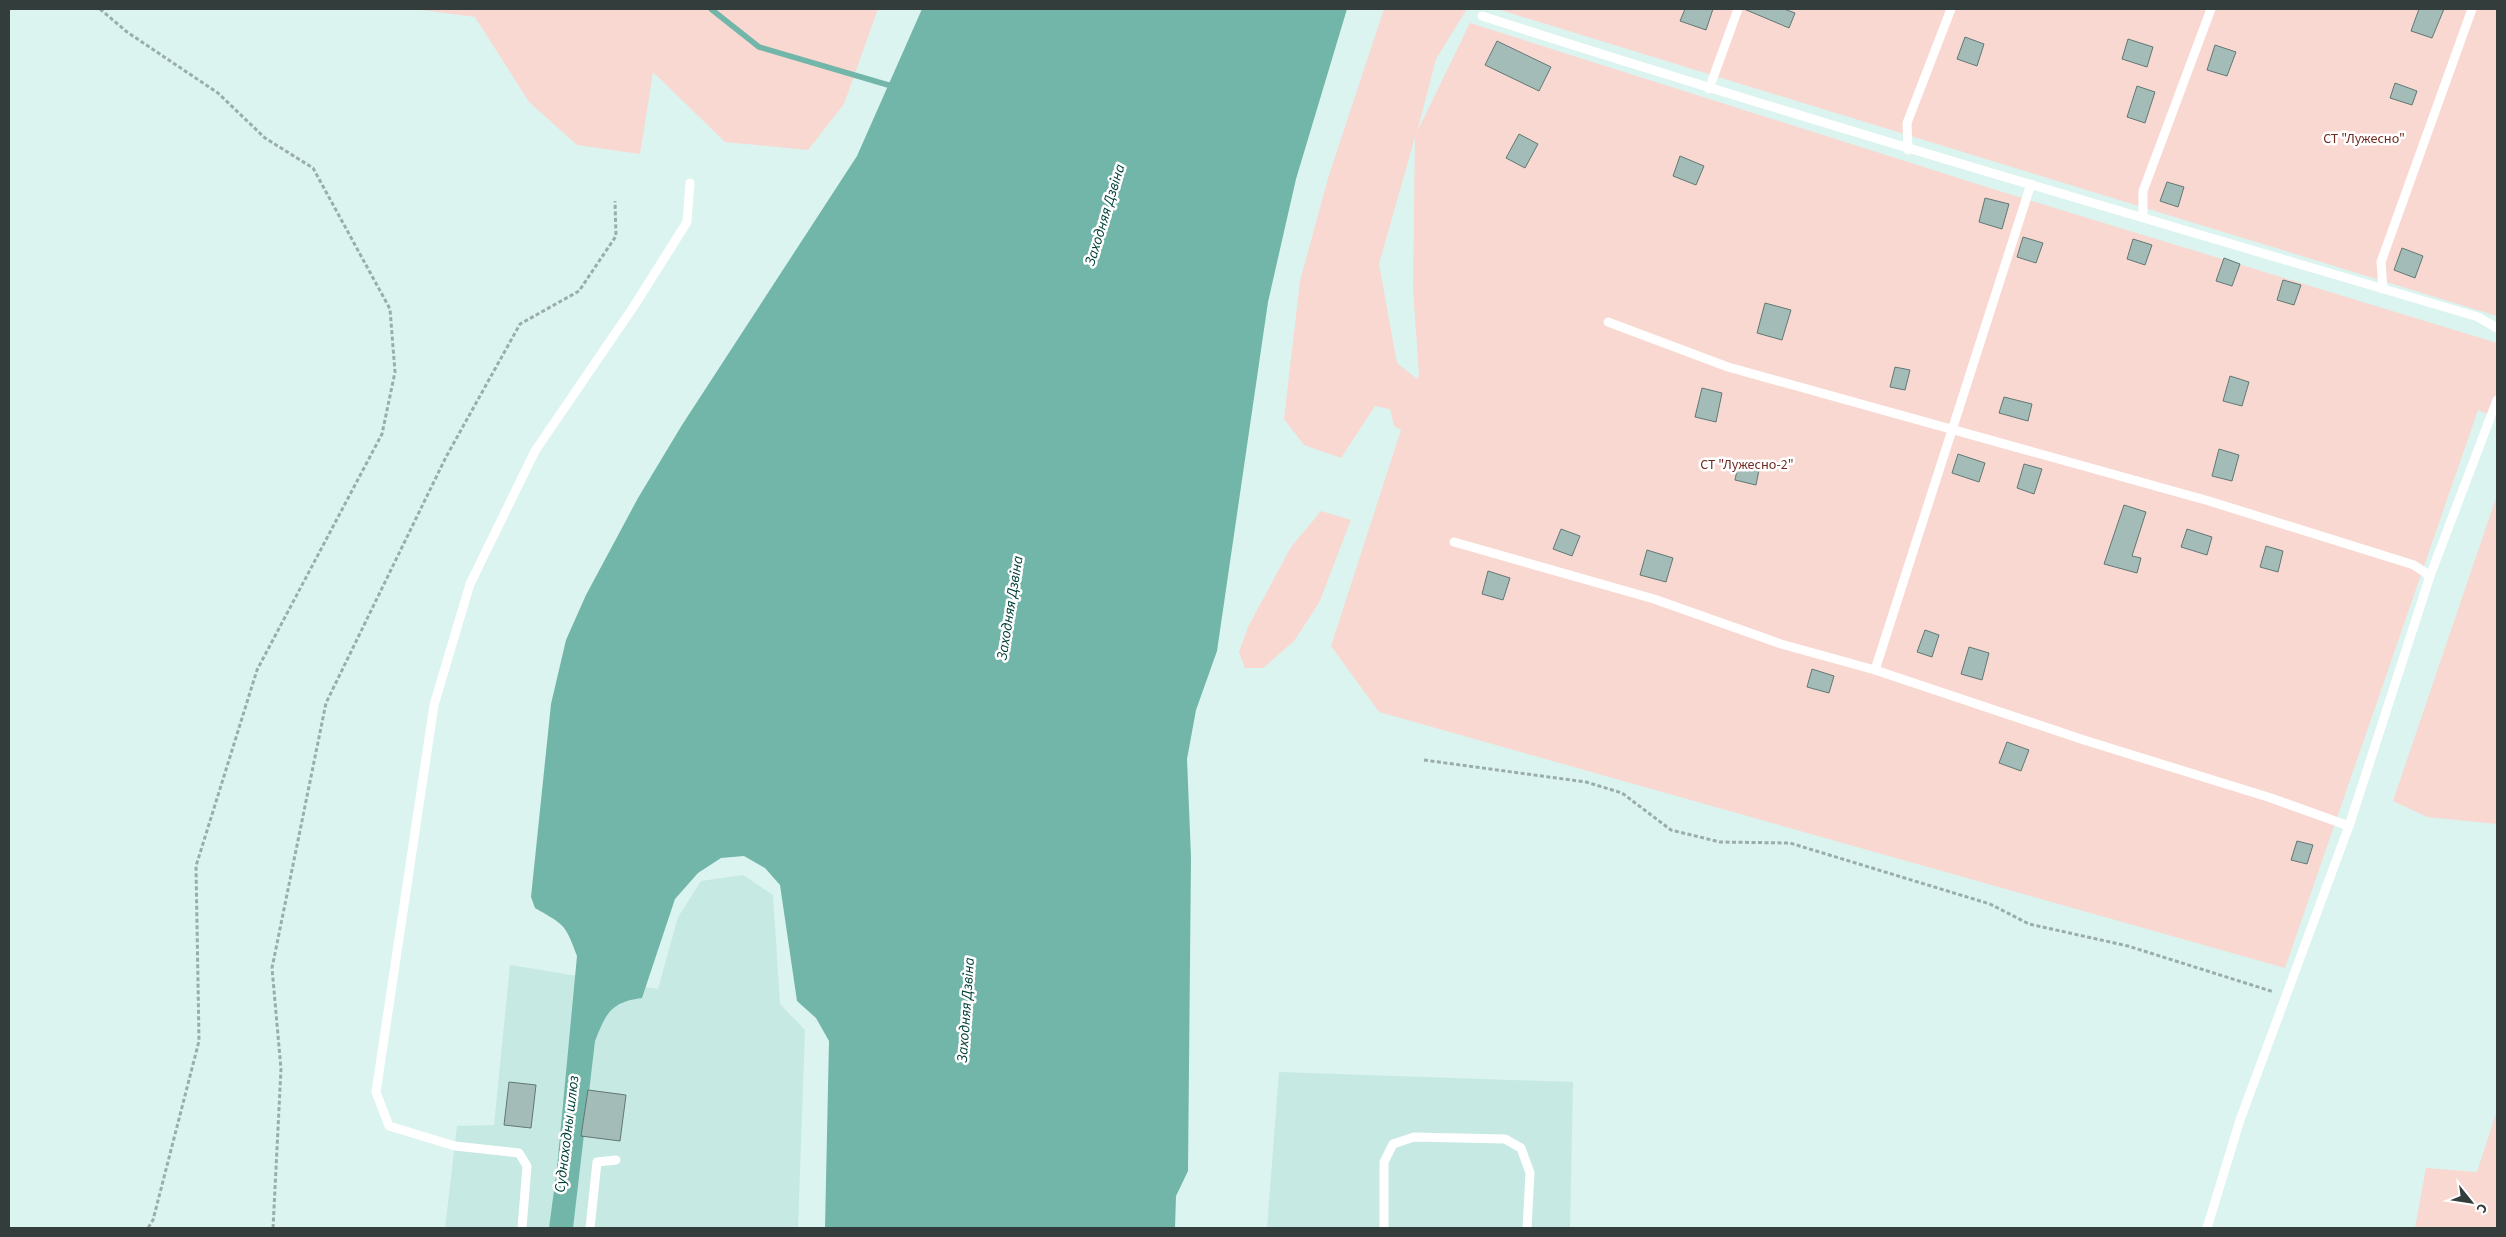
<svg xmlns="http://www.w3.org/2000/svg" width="2506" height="1237" viewBox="0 0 2506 1237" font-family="'Source Sans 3',sans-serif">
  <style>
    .built { fill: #c7e9e3 }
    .green { fill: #f9d8d1; fill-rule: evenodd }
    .water { fill: #72b5a9 }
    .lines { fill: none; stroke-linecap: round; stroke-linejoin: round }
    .stream { stroke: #72b5a9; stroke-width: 5.5 }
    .building { fill: #a4bcb7; stroke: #617874 }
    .path { stroke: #9aada9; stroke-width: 3; stroke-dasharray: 4 2.5; stroke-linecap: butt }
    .lane { stroke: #fff; stroke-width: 9 }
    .labels { text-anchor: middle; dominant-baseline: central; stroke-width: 5; stroke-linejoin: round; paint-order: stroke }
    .park-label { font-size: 14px; fill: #6f2a20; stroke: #fff }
    .water-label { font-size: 15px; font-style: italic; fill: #004039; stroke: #fff }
  </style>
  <rect width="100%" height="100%" fill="#dbf4ef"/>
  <g class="built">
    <path d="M743 875 773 895 780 1004 805 1030 798 1228H445L457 1126 494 1125 510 965 658 989 678 917 701 881Z"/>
    <path d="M1279 1072 1573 1082 1570 1228H1267Z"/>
  </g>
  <g class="green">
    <path d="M415 9H878L844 104 808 150 725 142 653 72 640 154 577 145 529 102 475 17Z"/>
    <path d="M1384 9H1467L1436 59 1417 132 1470 23 2012 195 2497 343V418L2478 410 2285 968 1379 712 1331 646 1401 430 1394 426 1390 409 1375 406 1341 458 1304 445 1284 419 1300 281 1329 175ZM1415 137 1413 290 1419 374 1417 379 1397 363 1379 264Z"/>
    <path d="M1497 9H2497V316Z"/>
    <path d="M2497 495V824L2427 817 2393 801Z"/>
    <path d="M1321 511 1351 520 1319 603 1294 641 1263 668H1245L1239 652 1248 627 1291 547Z"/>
    <path d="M2497 1110V1228H2415L2426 1168 2477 1172Z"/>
  </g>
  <path class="water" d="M922 9H1347L1296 179 1268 302 1217 651 1196 710 1187 759 1191 857 1188 1171 1176 1196 1175 1228H825L829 1041 816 1018 797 1001 780 885 765 868 744 856 721 858 698 873 675 899 642 998C611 1002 606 1013 595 1041L573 1228H549L557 1168 577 956C565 923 564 925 535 908L531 897 551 704 566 640 586 595 638 498 682 425 857 156Z"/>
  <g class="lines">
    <path class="stream" d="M711 9 759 47 895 87"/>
  </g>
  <g class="building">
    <path d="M1685 9H1713L1706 30 1680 21Z"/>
    <path d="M1744 9H1784L1795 13 1789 28Z"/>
    <path d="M2419 9H2444L2432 38 2411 31Z"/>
    <path d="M1965 37 1984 44 1977 66 1957 59Z"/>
    <path d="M2128 39 2153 47 2147 67 2122 59Z"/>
    <path d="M1497 41 1551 67 1539 91 1485 65Z"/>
    <path d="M2215 45 2236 52 2227 76 2207 70Z"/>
    <path d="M2395 83 2417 91 2412 105 2390 98Z"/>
    <path d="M2137 86 2155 92 2145 123 2127 117Z"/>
    <path d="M1519 134 1538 144 1525 168 1506 158Z"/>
    <path d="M1680 156 1704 166 1696 185 1673 176Z"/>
    <path d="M2167 182 2184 187 2178 207 2160 201Z"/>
    <path d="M1985 198 2009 204 2002 229 1979 222Z"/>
    <path d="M2023 237 2043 243 2036 263 2017 257Z"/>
    <path d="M2133 239 2152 245 2145 265 2127 259Z"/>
    <path d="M2402 248 2423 256 2415 278 2394 270Z"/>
    <path d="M2224 258 2240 264 2232 286 2216 281Z"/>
    <path d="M2283 280 2301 285 2294 305 2277 300Z"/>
    <path d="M1765 303 1791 310 1782 340 1757 333Z"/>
    <path d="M1895 367 1910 370 1905 390 1890 387Z"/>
    <path d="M2230 376 2249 382 2242 406 2223 401Z"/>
    <path d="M1702 388 1722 393 1716 422 1695 417Z"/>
    <path d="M2004 397 2032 404 2028 421 1999 413Z"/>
    <path d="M2219 449 2239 455 2232 481 2212 476Z"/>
    <path d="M1958 454 1985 463 1979 482 1952 473Z"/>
    <path d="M2024 464 2042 469 2034 494 2017 488Z"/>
    <path d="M1738 466 1759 470 1756 485 1735 480Z"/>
    <path d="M2124 505 2146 512 2132 556 2141 558 2137 573 2104 564Z"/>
    <path d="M1561 529 1580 536 1572 556 1553 549Z"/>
    <path d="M2187 529 2212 537 2207 555 2181 547Z"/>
    <path d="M2266 546 2283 551 2278 572 2260 567Z"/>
    <path d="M1647 550 1673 558 1666 582 1640 575Z"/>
    <path d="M1488 571 1510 578 1503 600 1482 594Z"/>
    <path d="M1925 630 1939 635 1932 657 1917 652Z"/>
    <path d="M1969 647 1989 653 1982 680 1961 674Z"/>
    <path d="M1812 669 1834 676 1829 693 1807 687Z"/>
    <path d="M2007 742 2029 750 2021 771 1999 763Z"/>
    <path d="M2297 841 2313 845 2307 864 2291 860Z"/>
    <path d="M509 1082 536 1085 531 1128 504 1125Z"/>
    <path d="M588 1090 626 1095 620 1141 581 1136Z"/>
  </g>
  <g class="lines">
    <g class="path">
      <path d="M100 9 127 32 218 93 265 138 313 168 390 309 395 372 382 434 257 670 196 866 199 1041 153 1220 148 1228"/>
      <path d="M1424 760 1586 782 1622 793 1671 830 1720 842 1790 843 1990 904 2029 924 2128 946 2274 992"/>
      <path d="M273 1228 281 1069 272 968 326 703 446 457 520 324 579 291 616 236 615 201"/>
    </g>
    <g class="lane">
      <path d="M1482 16C1812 122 2145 218 2478 317L2497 328"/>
      <path d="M1709 89 1738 9"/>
      <path d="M1908 150 1907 123 1951 9"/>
      <path d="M2143 217V191L2211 9"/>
      <path d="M2383 289 2381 262 2472 9"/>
      <path d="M1608 322 1728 367 2209 501 2414 565 2430 576"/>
      <path d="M1454 542 1654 599 1781 644 1875 670 2084 740 2271 798 2349 826"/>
      <path d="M1875 670 2031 184"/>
      <path d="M522 1228 527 1166 519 1153 455 1146 389 1126 376 1092 434 705 470 584 535 451 634 306 687 222 690 183"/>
      <path d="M590 1228 597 1162 616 1160"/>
      <path d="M1384 1228V1162L1393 1144 1414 1137 1505 1139 1521 1148 1530 1173 1527 1228"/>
      <path d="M2207 1228 2240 1120 2349 826 2430 576 2497 400"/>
    </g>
  </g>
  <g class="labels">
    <g class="park-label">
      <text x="2364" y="139">СТ "Лужесно"</text>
      <text x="1747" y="465">СТ "Лужесно-2"</text>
    </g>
    <g class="water-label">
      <text transform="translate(1105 215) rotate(-73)">Заходняя Дзвіна</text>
      <text transform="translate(1010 608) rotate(-81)">Заходняя Дзвіна</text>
      <text transform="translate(966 1010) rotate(-86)">Заходняя Дзвіна</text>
      <text transform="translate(567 1134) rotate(-83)">Суднаходны шлюз</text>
    </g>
  </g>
  <rect width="2506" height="1237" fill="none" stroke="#333d3b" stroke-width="20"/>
  <g transform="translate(2471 1202) rotate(120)" stroke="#ffffff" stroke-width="4" paint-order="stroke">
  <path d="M0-4L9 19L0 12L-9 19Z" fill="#333d3b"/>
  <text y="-8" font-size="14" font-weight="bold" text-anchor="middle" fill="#333d3b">С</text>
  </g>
</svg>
